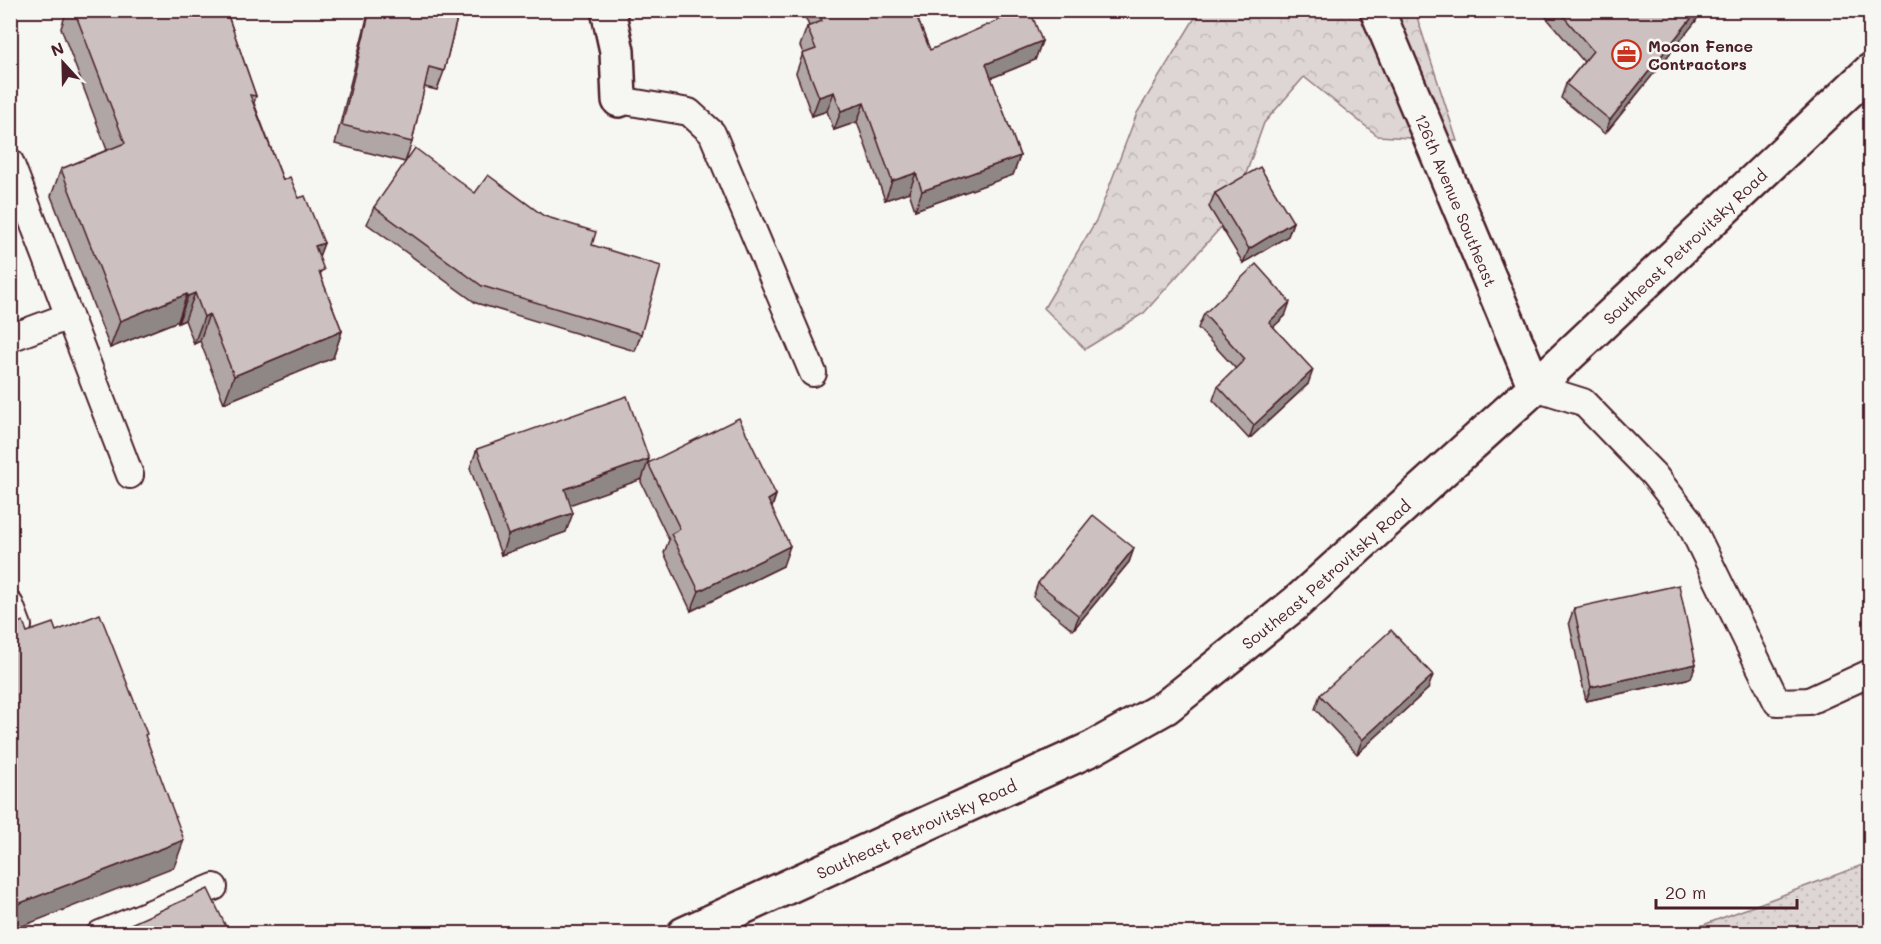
<svg xmlns="http://www.w3.org/2000/svg" width="1881" height="944" viewBox="0 0 1881 944" font-family="Mali,sans-serif">
  <style>
    .forest { fill: url(#forest-crowns); stroke: #947a80; stroke-width: 1.5 }
    .park { fill: url(#park-dots); stroke: #947a80; stroke-width: 1.5 }
    .lines { fill: none; stroke-linecap: round; stroke-linejoin: round }
    .service-casing { stroke: #4a1f2b; stroke-width: 30 }
    .minor-casing { stroke: #4a1f2b; stroke-width: 38 }
    .secondary-casing { stroke: #4a1f2b; stroke-width: 38 }
    .service { stroke: #f6f6f2; stroke-width: 26 }
    .minor { stroke: #f6f6f2; stroke-width: 33 }
    .secondary { stroke: #f6f6f2; stroke-width: 33 }
    .wall { fill: #afa6a5; stroke: #4a1f2b; stroke-width: 1.5 }
    .shaded-wall { fill: #8f8786; stroke: #4a1f2b; stroke-width: 1.5 }
    .building { fill: #ccc1c0; stroke: #4a1f2b; stroke-width: 1.5 }
    .labels { text-anchor: middle; dominant-baseline: central; stroke-width: 5; stroke-linejoin: round; paint-order: stroke }
    .poi-label { font-size: 16px; font-weight: bold; fill: #4a1f2b; stroke: #f6f6f2; text-anchor: start }
    .street-label { font-size: 16px; fill: #4a1f2b; stroke: #f6f6f2 }
  </style>
  <defs>
    <pattern id="forest-crowns" width="20" height="18" patternUnits="userSpaceOnUse" patternTransform="scale(1.5)"><rect width="20" height="18" fill="#ddd6d5"/><path d="M2 6a3 3 0 1 1 6 0M12 15a3 3 0 1 1 6 0" fill="none" stroke="#bfb7b7"/></pattern>
    <pattern id="park-dots" width="8" height="8" patternUnits="userSpaceOnUse" patternTransform="scale(1.5)"><rect width="8" height="8" fill="#ddd6d5"/><path d="M2 2h.1M6 6h.1" fill="none" stroke="#bfb7b7" stroke-width="1.8" stroke-linecap="round"/></pattern>
  </defs>
  <rect width="100%" height="100%" fill="#f6f6f2"/>
  <filter id="ink" filterUnits="userSpaceOnUse"><feTurbulence type="fractalNoise" baseFrequency=".0167" numOctaves="2"/><feDisplacementMap in="SourceGraphic" scale="12" xChannelSelector="R" yChannelSelector="G"/><feConvolveMatrix kernelMatrix="1 2 1 2 8 2 1 2 1" color-interpolation-filters="sRGB"/></filter>
  <g filter="url(#ink)">
    <path class="forest" d="M1199 11H1415L1457 141 1378 136 1304 77 1264 123 1231 216 1144 313 1085 349 1044 308 1097 219 1137 113Z"/>
    <path class="park" d="M1870 862V933H1682Z"/>
    <g class="lines">
      <defs>
        <g id="service">
          <path d="M619 100 689 112 712 133 813 373"/>
          <path d="M10 162 69 316 10 338"/>
          <path d="M69 316 130 475"/>
          <path d="M1535 387 1583 402 1654 475 1688 519 1777 702 1809 701 1870 673"/>
          <path d="M10 605 18 626"/>
          <path d="M100 934 214 887"/>
        </g>
        <g id="minor">
          <path d="M608 10 617 51 619 100"/>
          <path id="s1" d="M1377 10 1535 387"/>
        </g>
        <g id="secondary">
          <path id="s2" d="M684 934 1093 748 1166 707 1296 603 1535 387 1870 71"/>
        </g>
      </defs>
      <use href="#service" class="service-casing"/>
      <use href="#minor" class="minor-casing"/>
      <use href="#secondary" class="secondary-casing"/>
      <use href="#service" class="service"/>
      <use href="#minor" class="minor"/>
      <use href="#secondary" class="secondary"/>
    </g>
    <g class="wall">
      <path d="M67 10H226L256 96 254 103 283 180 299 198 324 243 319 256 321 277 342 331 333 358 224 403 200 341 194 344 185 320 178 323V321L110 348 51 196 61 169 107 150 61 28Z"/>
      <path d="M369 10H459L444 71 437 90 424 87 412 142 405 162 335 144Z"/>
      <path d="M802 10H914L930 50 1042 41 1035 60 991 78 1020 156 1013 175 915 210 909 192 885 200 857 122 834 130 827 111 812 116 796 73 803 53 800 46 807 27 809 26Z"/>
      <path d="M1540 10H1700L1696 21 1605 134 1561 98 1566 84 1584 62Z"/>
      <path d="M475 193 544 216 592 245 641 334 635 351 476 303 367 224 374 207Z"/>
      <path d="M1215 193 1293 222 1288 236 1243 263 1209 207Z"/>
      <path d="M1204 314 1285 316 1273 327 1308 384 1249 439 1213 400 1218 386 1236 369 1198 328Z"/>
      <path d="M477 449 648 462 776 495 772 508 783 566 691 611 664 553 669 540 641 482 642 479 570 504 566 532 501 555 470 468Z"/>
      <path d="M1134 548 1129 562 1073 630 1033 597 1038 583Z"/>
      <path d="M1574 608 1696 664 1691 678 1586 701 1569 622Z"/>
      <path d="M1428 689 1357 754 1315 709 1320 695Z"/>
    </g>
    <g class="shaded-wall">
      <path d="M1698 10H1700L1696 21 1605 134 1610 120Z"/>
      <path d="M1042 41 1035 60 979 83 986 64Z"/>
      <path d="M834 92 827 111 812 116 819 97Z"/>
      <path d="M864 103 857 122 834 130 841 111Z"/>
      <path d="M1020 156 1013 175 915 210 922 191Z"/>
      <path d="M916 173 909 192 885 200 892 181Z"/>
      <path d="M1293 222 1288 236 1243 263 1249 249Z"/>
      <path d="M324 243 314 270 315 246Z"/>
      <path d="M195 293 185 320 178 323 188 296Z"/>
      <path d="M187 294 178 321 110 348 120 321Z"/>
      <path d="M1290 302 1285 316 1264 336 1269 322Z"/>
      <path d="M209 314 200 341 194 344 204 317Z"/>
      <path d="M342 331 333 358 224 403 234 376Z"/>
      <path d="M1313 370 1308 384 1249 439 1254 425Z"/>
      <path d="M649 459 642 479 558 509 565 489Z"/>
      <path d="M776 495 769 515 768 500Z"/>
      <path d="M573 513 566 532 501 555 508 535Z"/>
      <path d="M790 546 783 566 691 611 699 591Z"/>
      <path d="M1134 548 1129 562 1073 630 1079 616Z"/>
      <path d="M1696 664 1691 678 1586 701 1591 687Z"/>
      <path d="M1433 675 1428 689 1357 754 1362 740Z"/>
      <path d="M184 840 174 867 10 931V907Z"/>
    </g>
    <g class="building">
      <path d="M74 10H226L256 96 250 95 283 180 290 177 299 198 305 196 324 243 315 246 324 270 319 272 342 331 234 376 209 314 204 317 195 293 188 296 187 294 120 321 61 169 125 143Z"/>
      <path d="M370 10H459L444 71 429 67 412 142 342 125Z"/>
      <path d="M818 10H914L930 50 1022 10H1030L1042 41 986 64 1020 156 922 191 916 173 892 181 864 103 841 111 834 92 819 97 802 54 816 49 807 27 822 21Z"/>
      <path d="M1558 10H1698L1610 120 1566 84 1593 51Z"/>
      <path d="M415 148 475 193 488 175 544 216 596 232 592 245 661 266 641 334 482 286 374 207Z"/>
      <path d="M1260 167 1293 222 1249 249 1215 193Z"/>
      <path d="M1256 264 1290 302 1269 322 1313 370 1254 425 1218 386 1245 359 1204 314Z"/>
      <path d="M627 396 649 459 565 489 573 513 508 535 477 449Z"/>
      <path d="M739 418 776 495 768 500 790 546 699 591 671 534 680 529 648 463Z"/>
      <path d="M1093 515 1134 548 1079 616 1038 583Z"/>
      <path d="M1679 585 1696 664 1591 687 1574 608Z"/>
      <path d="M100 614 147 734 145 735 184 840 10 907V626L23 621 27 632 53 623 56 631Z"/>
      <path d="M1391 630 1433 675 1362 740 1320 695Z"/>
      <path d="M208 889 229 933H111Z"/>
    </g>
  </g>
  <defs>
    <symbol id="office-ring" viewBox="-11 -11 22 22"><circle r="9.5" fill="#f6f6f2" stroke="#c8321e" stroke-width="1.5"/><path d="M-6-3h4V-5.5h4V-3h4V5H-6ZM-1-4.5V-3h2v-1.5ZM-6 0V1H6V0Z" fill="#c8321e"/></symbol>
  </defs>
  <g fill-rule="evenodd">
    <use href="#office-ring" x="1610" y="38" width="33" height="33"/>
  </g>
  <g class="labels">
    <g class="poi-label">
      <text x="1648" y="45">Mocon Fence<tspan x="1648" dy="18">Contractors</tspan></text>
    </g>
    <g class="street-label">
      <text stroke="none"><textPath href="#s1" startOffset="206">126th Avenue Southeast</textPath></text>
      <text stroke="none"><textPath href="#s2" startOffset="1227">Southeast Petrovitsky Road</textPath></text>
      <text stroke="none"><textPath href="#s2" startOffset="741">Southeast Petrovitsky Road</textPath></text>
      <text stroke="none"><textPath href="#s2" startOffset="255">Southeast Petrovitsky Road</textPath></text>
    </g>
  </g>
  <rect width="1881" height="944" fill="none" stroke="#f6f6f2" stroke-width="36"/>
  <rect x="18" y="18" width="1845" height="908" fill="none" stroke="#4a1f2b" stroke-width="2" filter="url(#ink)"/>
  <g transform="translate(63 63) rotate(338)" stroke="#f6f6f2" stroke-width="4.5" paint-order="stroke">
  <path d="M0-4.5L10 22L0 15L-10 22Z" fill="#4a1f2b"/>
  <text y="-9" font-size="16" font-weight="bold" text-anchor="middle" fill="#4a1f2b">N</text>
  </g>
  <path d="M1656 899v9h141v-9" fill="none" stroke="#4a1f2b" stroke-width="3"/>
  <text x="1665" y="899" font-size="18" fill="#4a1f2b" stroke="#f6f6f2" stroke-width="4.5" paint-order="stroke">20 m</text>
</svg>
